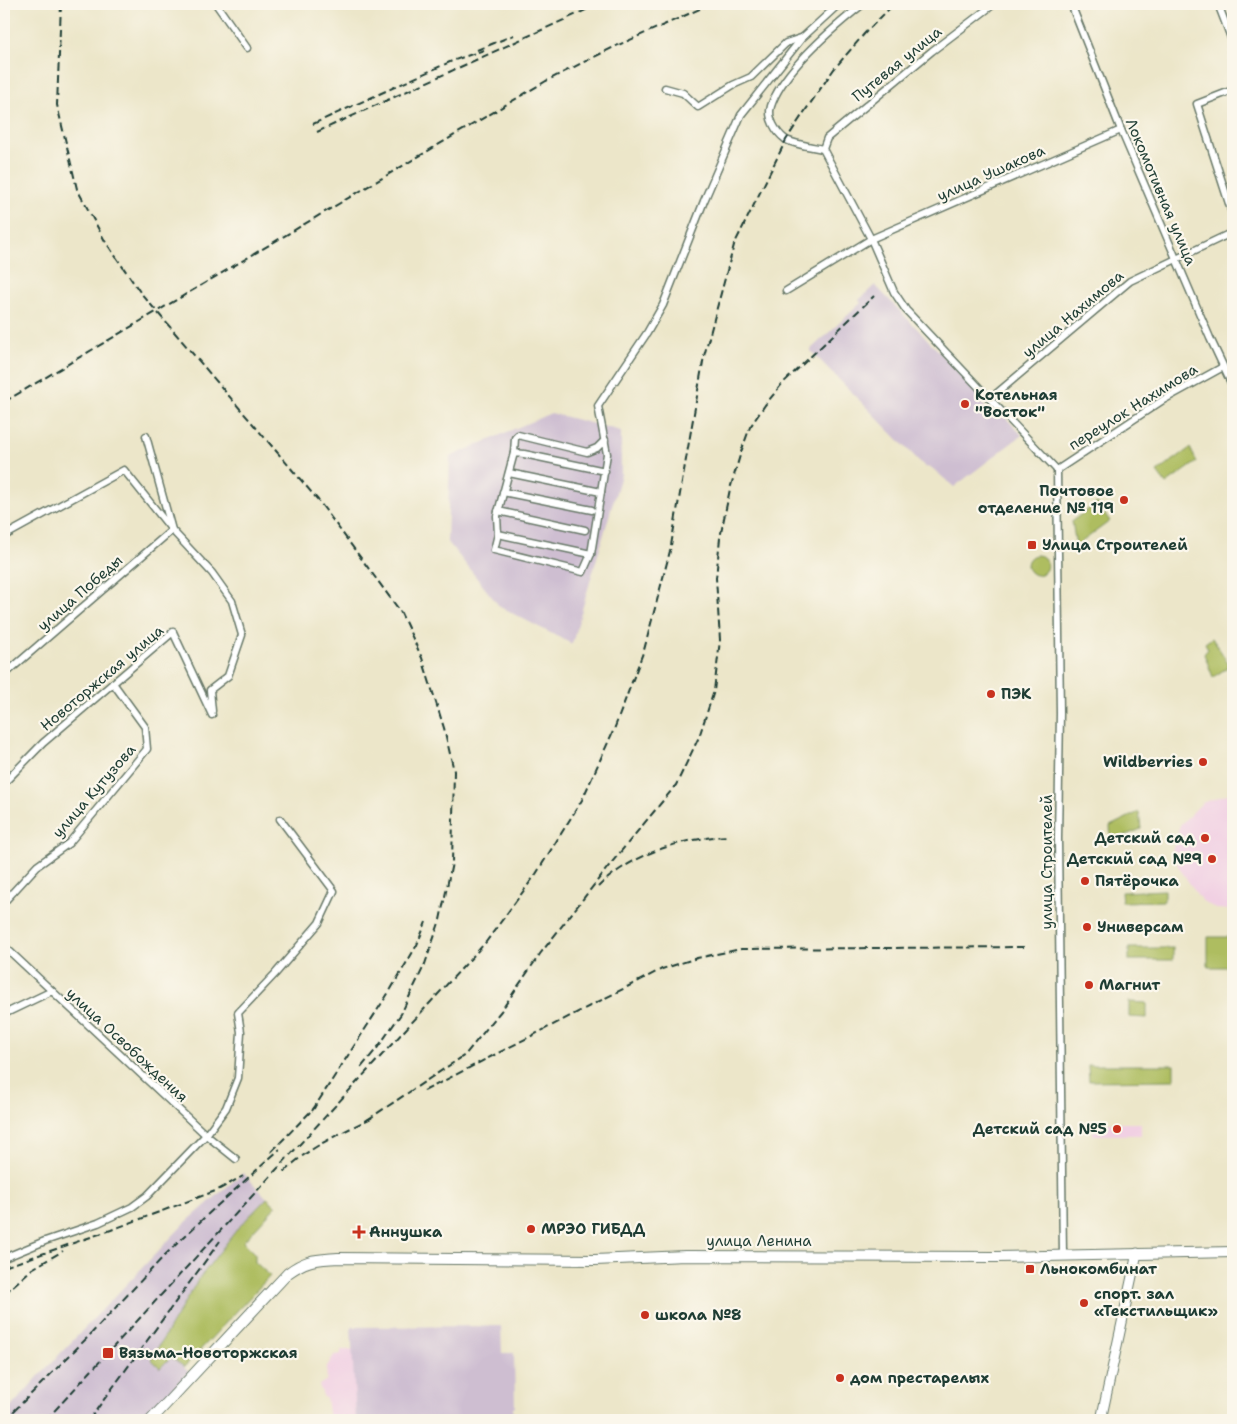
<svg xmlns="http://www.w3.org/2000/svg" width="1237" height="1424" viewBox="0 0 1237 1424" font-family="'Shantell Sans',sans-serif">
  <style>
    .built { fill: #f1d0e3 }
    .industrial { fill: #cebed1 }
    .green { fill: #aebd60; stroke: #667d4a }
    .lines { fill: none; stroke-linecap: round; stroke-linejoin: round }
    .street-casing { stroke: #677868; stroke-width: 9 }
    .secondary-casing { stroke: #677868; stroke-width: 11 }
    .primary-casing { stroke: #677868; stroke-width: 12 }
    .street { stroke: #fff; stroke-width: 6 }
    .secondary { stroke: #fff; stroke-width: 9 }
    .primary { stroke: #fff; stroke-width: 10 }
    .rail { stroke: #1f3d34; stroke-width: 2; stroke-dasharray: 8 4; stroke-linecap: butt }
    .poi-dot { fill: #c8321e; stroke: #fbf7ec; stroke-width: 2 }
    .labels { text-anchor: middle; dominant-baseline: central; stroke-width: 4.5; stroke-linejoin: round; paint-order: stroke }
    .street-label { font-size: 15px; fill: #1f3d34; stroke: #fbf7ec }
    .poi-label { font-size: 15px; font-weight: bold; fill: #1f3d34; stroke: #fbf7ec; text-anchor: start }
  </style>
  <rect width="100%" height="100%" fill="#fbf7ec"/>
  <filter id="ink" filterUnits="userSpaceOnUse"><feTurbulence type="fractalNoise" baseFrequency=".02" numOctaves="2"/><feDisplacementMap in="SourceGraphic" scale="10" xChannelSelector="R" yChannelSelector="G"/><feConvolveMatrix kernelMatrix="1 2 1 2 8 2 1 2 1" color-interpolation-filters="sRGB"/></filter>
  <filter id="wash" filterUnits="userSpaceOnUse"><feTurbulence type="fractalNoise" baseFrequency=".0096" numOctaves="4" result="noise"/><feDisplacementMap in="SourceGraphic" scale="20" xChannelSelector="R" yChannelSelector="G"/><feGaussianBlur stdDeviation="1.12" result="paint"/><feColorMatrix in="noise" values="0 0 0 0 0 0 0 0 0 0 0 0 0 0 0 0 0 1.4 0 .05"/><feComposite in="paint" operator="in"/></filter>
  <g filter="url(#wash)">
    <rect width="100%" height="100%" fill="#ece6c9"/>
    <g class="built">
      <path d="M1233 792V910L1216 909 1201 900 1179 868 1172 851 1180 825 1202 803Z"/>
      <rect x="1093" y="1123" width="48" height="12"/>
      <path d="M341 1350H353L356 1420H329L326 1398H324L319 1385 327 1380 326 1368 334 1355 341 1354Z"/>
    </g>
    <g class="industrial">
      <path d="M875 285 981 395 978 400 996 418 1005 417 1022 435 954 487 932 468 925 467 810 350 861 303 859 300Z"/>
      <path d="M551 413 621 431V475L572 644 500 607 447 541 450 457Z"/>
      <path d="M243 1173 267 1198 238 1228 198 1280 151 1359 160 1368 171 1356 189 1372 145 1420H4V1415L37 1378 184 1224Z"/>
      <path d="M501 1326 502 1353H514L515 1407H513V1420H356L351 1327Z"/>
    </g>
    <g class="green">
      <path d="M1190 448 1197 462 1166 484 1157 472Z"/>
      <path d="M1097 503 1110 521 1076 546 1072 521Z"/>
      <circle cx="1037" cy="565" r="10"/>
      <path d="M1212 638 1229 664 1227 668 1213 677 1204 654 1208 649 1205 643Z"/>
      <path d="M1139 812 1141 829 1111 841 1110 826Z"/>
      <path d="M1164 890V901L1122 902 1121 892Z"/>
      <path d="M1208 937H1229L1228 967H1208Z"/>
      <rect x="1129" y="948" width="44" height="12"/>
      <path d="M1129 1002 1147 1003V1018L1129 1017Z"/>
      <path d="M1088 1065H1174V1080L1089 1081Z"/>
      <path d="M267 1198 276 1206 243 1242 255 1254V1262L270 1276 184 1367 171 1357 160 1368 151 1359 198 1280 238 1228Z"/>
    </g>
  </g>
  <g filter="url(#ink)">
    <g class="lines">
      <defs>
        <g id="street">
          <path d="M216 4 247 48"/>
          <path d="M1071 4 1121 130 1210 338 1233 387"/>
          <path d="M1218 4 1233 43"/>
          <path d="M665 88 683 93 698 107 733 85 751 77 786 43 801 38"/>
          <path d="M1233 90 1197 104 1233 216"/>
          <path d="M823 149 871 239 894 292 906 310 1057 470"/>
          <path d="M823 149 827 138 932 51 994 4"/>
          <path d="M823 149C813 147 792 144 785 139 776 132 767 118 771 106 783 70 834 27 863 4"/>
          <path d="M786 291 871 239 1121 130"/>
          <path d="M990 399 1130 281 1233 232"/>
          <path d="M146 436 172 530 212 573 232 601 242 635 228 676 210 690 212 711"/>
          <path d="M514 453 515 438 518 435 587 452 597 448 605 440"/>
          <path d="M1057 470 1060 713 1058 839 1063 1255"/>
          <path d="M1057 470 1163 400 1223 367"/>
          <path d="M605 471 524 454 514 453 497 516 498 534 494 550 583 572 591 554 607 454 598 406 647 333 663 305 704 201 741 115 802 38 839 4"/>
          <path d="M509 473 601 492"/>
          <path d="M503 492 592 510"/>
          <path d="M498 511 585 530"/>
          <path d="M498 534 591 554"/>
          <path d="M4 536 124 470 172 530 4 675"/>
          <path d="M4 783 43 743 173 632 212 715"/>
          <path d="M4 902 37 866 69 843 147 749 145 727 113 683"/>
          <path d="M4 946 206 1135 236 1159"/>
          <path d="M4 1014 52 991"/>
          <path d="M4 1258 45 1241 98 1223 132 1207 147 1196 206 1135 226 1108 238 1078 241 1032 238 1013 275 974 319 923 334 891 280 819"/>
        </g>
        <path id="secondary" d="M1101 1420 1137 1253"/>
        <path id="primary" d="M151 1420 288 1273C307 1259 315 1260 338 1258L595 1260 685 1256 996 1257 1233 1252"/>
      </defs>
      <use href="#street" class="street-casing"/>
      <use href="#secondary" class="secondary-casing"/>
      <use href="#primary" class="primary-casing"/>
      <use href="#street" class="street"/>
      <use href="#secondary" class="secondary"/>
      <use href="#primary" class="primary"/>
      <g class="rail">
        <path d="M61 4 57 105 77 189 105 241 140 292 318 500 400 611 422 658 444 728 454 771 452 863 440 920 425 964 401 1014 378 1047 359 1070"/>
        <path d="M477 50 514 35"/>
        <path d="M313 124 452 61 484 50"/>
        <path d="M317 132 599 4"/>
        <path d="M4 402 546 81 614 47 711 4"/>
        <path d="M598 887C632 854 682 838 728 836"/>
        <path d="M424 1091 662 969 697 958 741 949 1024 947"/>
        <path d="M312 1111 391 989 417 945 426 922"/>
        <path d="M367 1120 465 1055 501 1011 540 954 608 867 676 785 699 737 714 691 720 640 716 578 720 538 730 489 741 452 750 427 765 405 782 384 874 296"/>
        <path d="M271 1152 315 1107"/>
        <path d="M284 1172C308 1147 342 1133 373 1117"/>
        <path d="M4 1267 111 1230 218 1190 243 1176"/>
        <path d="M4 1294 32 1269 63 1251"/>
        <path d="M5 1420 88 1337 166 1254 207 1215 280 1149"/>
        <path d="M46 1420 486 942 536 874 582 800 615 727 644 650 670 551 704 356 734 245 786 140 803 114 834 69 865 33 894 4"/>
        <path d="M89 1420 220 1241"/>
      </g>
    </g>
  </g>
  <g class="poi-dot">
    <circle cx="965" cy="404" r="5"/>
    <circle cx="1124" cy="500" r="5"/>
    <rect x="1027" y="540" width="10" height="10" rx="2.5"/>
    <circle cx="991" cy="694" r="5"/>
    <circle cx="1203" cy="762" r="5"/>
    <circle cx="1205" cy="838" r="5"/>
    <circle cx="1212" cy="859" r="5"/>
    <circle cx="1085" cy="881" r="5"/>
    <circle cx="1087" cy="927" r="5"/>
    <circle cx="1089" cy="985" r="5"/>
    <circle cx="1117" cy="1129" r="5"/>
    <circle cx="531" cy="1229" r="5"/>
    <path d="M356.5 1224.5h5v5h5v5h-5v5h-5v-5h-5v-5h5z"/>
    <rect x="1025" y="1264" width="10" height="10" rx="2.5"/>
    <circle cx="1084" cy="1303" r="5"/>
    <circle cx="645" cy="1315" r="5"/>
    <rect x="102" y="1347" width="12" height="12" rx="2.5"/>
    <circle cx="840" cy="1378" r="5"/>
  </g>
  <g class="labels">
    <g class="street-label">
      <text transform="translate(897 64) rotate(-39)">Путевая улица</text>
      <text transform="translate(991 173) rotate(-24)">улица Ушакова</text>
      <text transform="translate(1161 192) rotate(67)">Локомотивная улица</text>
      <text transform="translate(1073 314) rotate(-40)">улица Нахимова</text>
      <text transform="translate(1133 407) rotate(-32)">переулок Нахимова</text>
      <text transform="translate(80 593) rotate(-41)">улица Победы</text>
      <text transform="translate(102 678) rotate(-40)">Новоторжская улица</text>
      <text transform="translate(94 791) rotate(-49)">улица Кутузова</text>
      <text transform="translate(1047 862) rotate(-90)">улица Строителей</text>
      <text transform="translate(127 1045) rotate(43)">улица Освобождения</text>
      <text x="759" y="1241">улица Ленина</text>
    </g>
    <g class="poi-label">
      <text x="975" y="395">Котельная<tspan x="975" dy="17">"Восток"</tspan></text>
      <text x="1114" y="491" text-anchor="end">Почтовое<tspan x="1114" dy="17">отделение № 119</tspan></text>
      <text x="1042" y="545">Улица Строителей</text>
      <text x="1001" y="694">ПЭК</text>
      <text x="1193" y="762" text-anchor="end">Wildberries</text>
      <text x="1195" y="838" text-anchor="end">Детский сад</text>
      <text x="1202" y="859" text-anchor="end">Детский сад №9</text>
      <text x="1095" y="881">Пятёрочка</text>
      <text x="1097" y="927">Универсам</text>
      <text x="1099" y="985">Магнит</text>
      <text x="1107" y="1129" text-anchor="end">Детский сад №5</text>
      <text x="541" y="1229">МРЭО ГИБДД</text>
      <text x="369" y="1232">Аннушка</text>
      <text x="1040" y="1269">Льнокомбинат</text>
      <text x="1094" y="1294">спорт. зал<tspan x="1094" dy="17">«Текстильщик»</tspan></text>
      <text x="655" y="1315">школа №8</text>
      <text x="119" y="1353">Вязьма-Новоторжская</text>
      <text x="850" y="1378">дом престарелых</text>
    </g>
  </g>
  <rect width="1237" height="1424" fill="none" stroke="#fbf7ec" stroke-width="20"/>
</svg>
